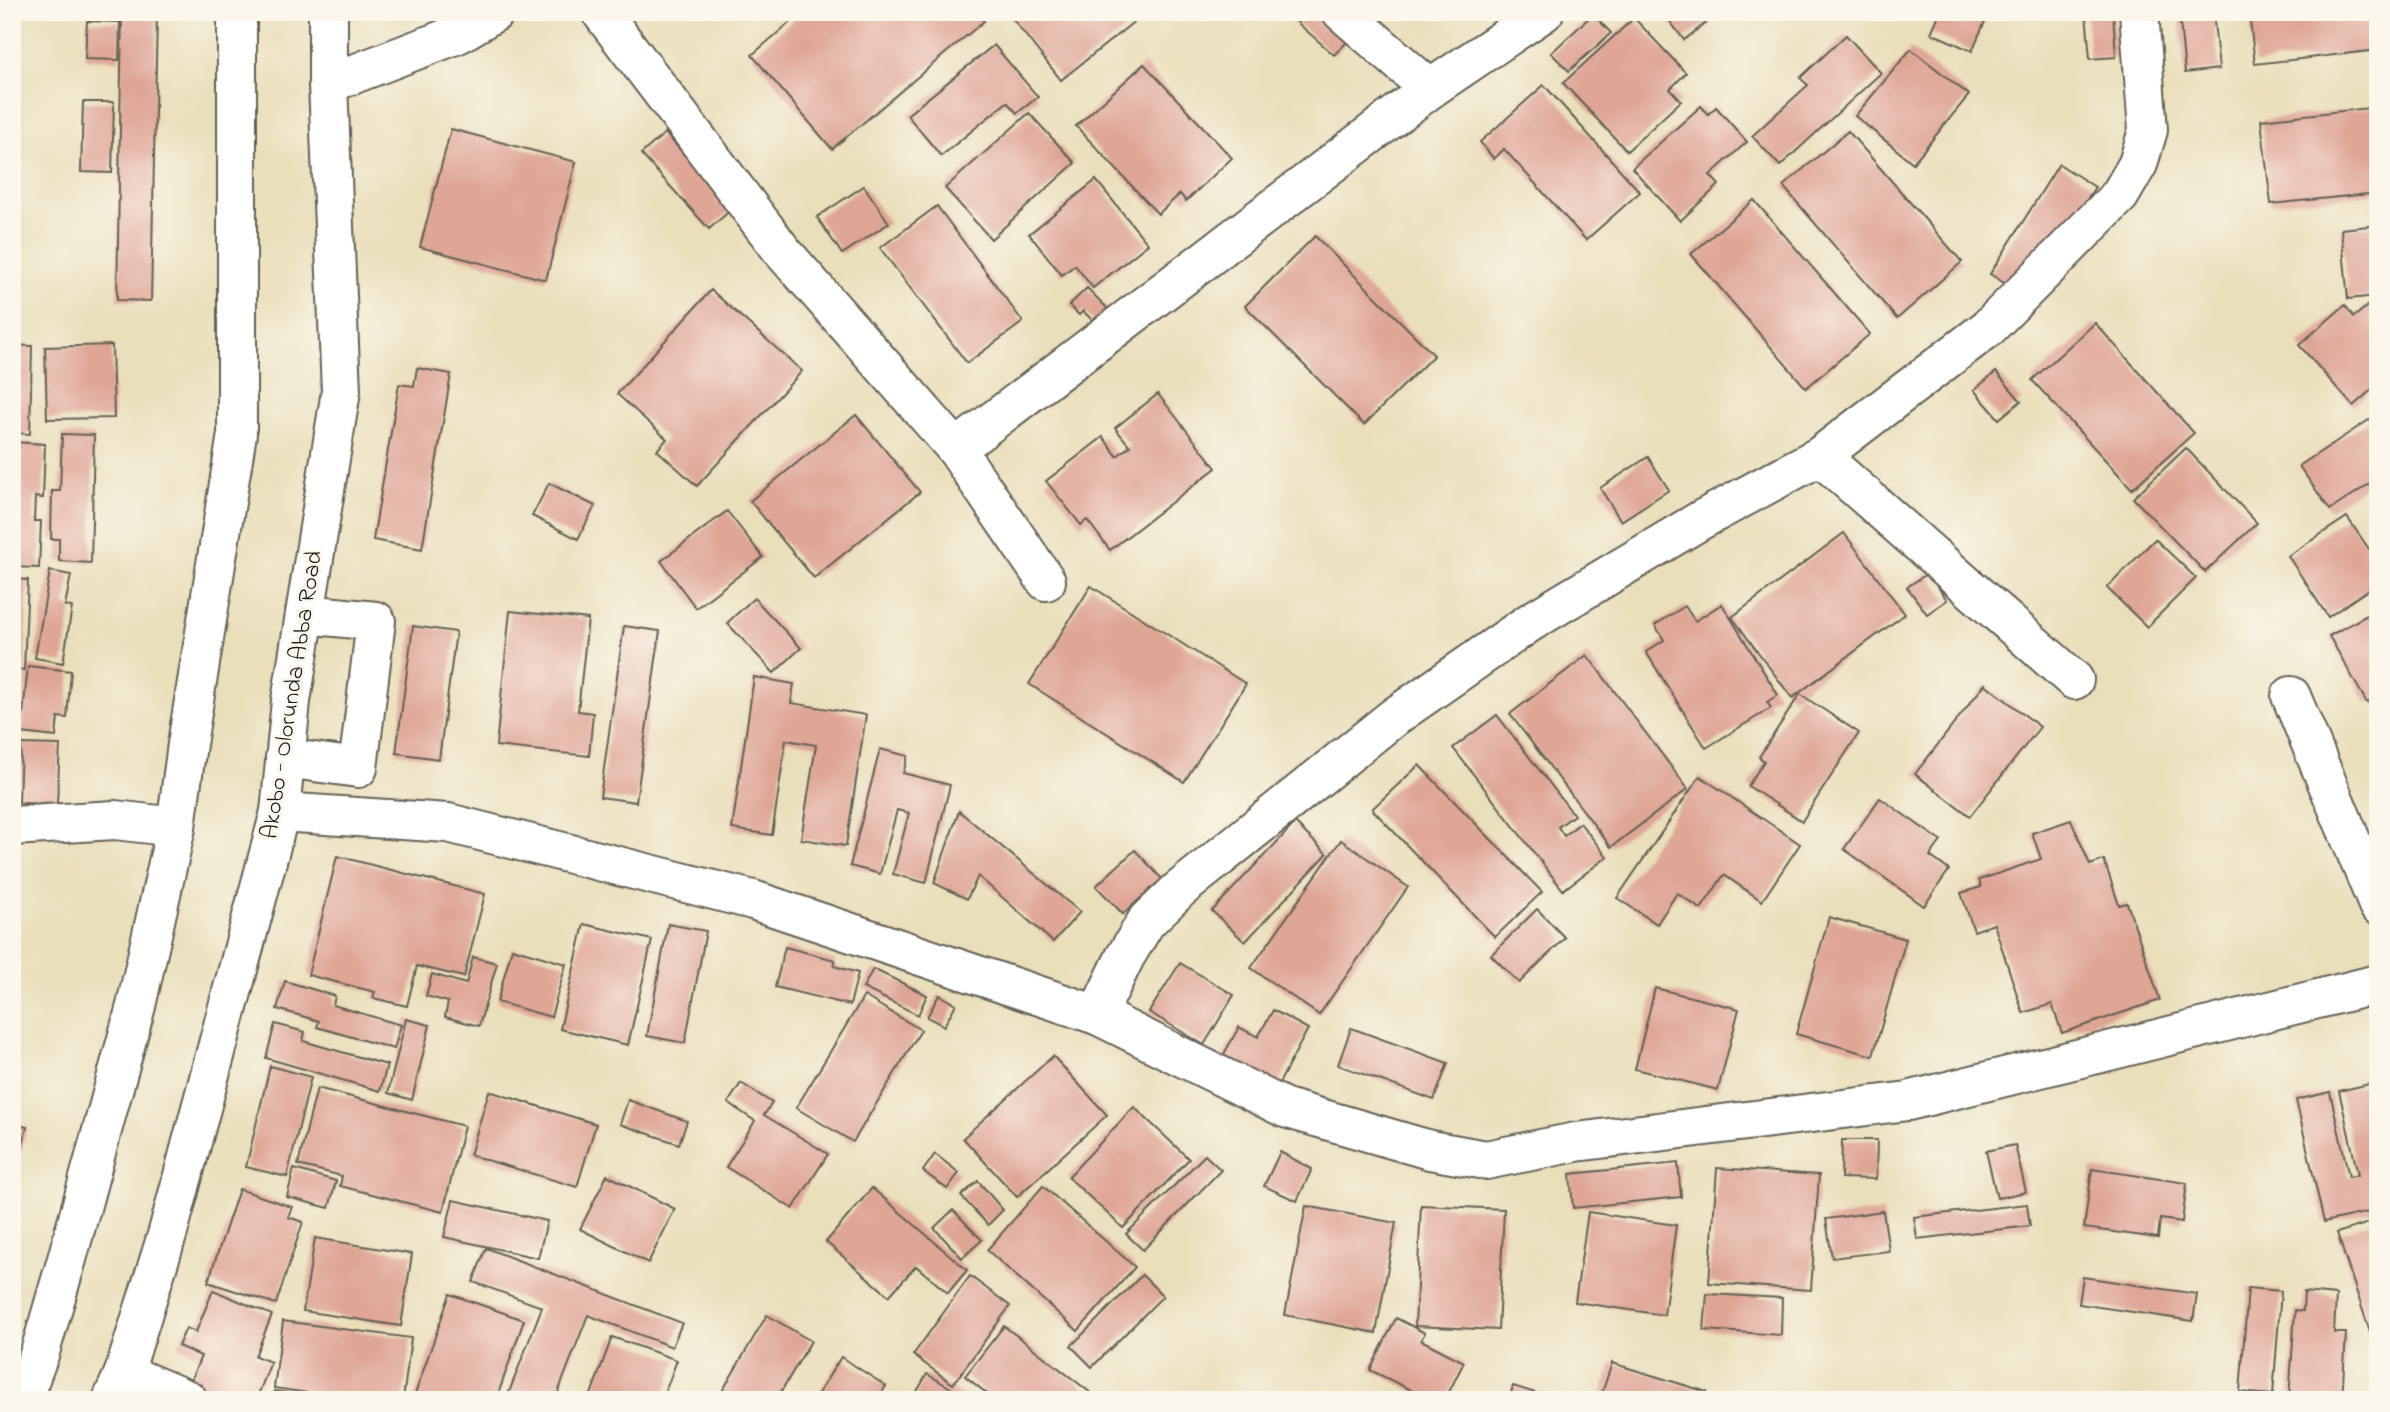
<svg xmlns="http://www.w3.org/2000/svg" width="2390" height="1412" viewBox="0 0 2390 1412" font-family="'Indie Flower',sans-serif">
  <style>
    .building { fill: #dfa595 }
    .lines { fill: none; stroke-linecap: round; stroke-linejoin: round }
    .minor-casing { stroke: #646054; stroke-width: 42 }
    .major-casing { stroke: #646054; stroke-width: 42 }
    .minor { stroke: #fff; stroke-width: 38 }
    .major { stroke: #fff; stroke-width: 38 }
    .labels { text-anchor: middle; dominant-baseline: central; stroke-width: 6; stroke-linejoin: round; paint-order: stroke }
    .street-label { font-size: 24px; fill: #1c1c1c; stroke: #fbf7ec }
  </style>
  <rect width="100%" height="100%" fill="#fbf7ec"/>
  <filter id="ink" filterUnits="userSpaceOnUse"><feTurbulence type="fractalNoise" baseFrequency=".0143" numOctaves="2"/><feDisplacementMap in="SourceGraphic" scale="14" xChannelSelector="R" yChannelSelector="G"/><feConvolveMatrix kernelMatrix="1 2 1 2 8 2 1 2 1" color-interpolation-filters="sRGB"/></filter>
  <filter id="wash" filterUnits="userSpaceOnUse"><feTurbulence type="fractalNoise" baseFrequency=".00686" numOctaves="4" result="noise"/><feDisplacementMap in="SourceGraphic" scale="28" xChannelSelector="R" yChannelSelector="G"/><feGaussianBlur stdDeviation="1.57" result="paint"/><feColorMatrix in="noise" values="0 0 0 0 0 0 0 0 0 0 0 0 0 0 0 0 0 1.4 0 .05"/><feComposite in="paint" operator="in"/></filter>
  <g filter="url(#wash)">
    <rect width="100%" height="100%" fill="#eadfbb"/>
    <g id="blocks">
      <g class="building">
        <path d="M802 12H976L984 21 832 149 752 55Z"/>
        <path d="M1007 12H1146L1061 80Z"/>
        <path d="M1297 12H1316L1348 41 1334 55 1292 18Z"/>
        <path d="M1663 12H1720L1684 40Z"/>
        <path d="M1940 12H1989L1972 51 1931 33Z"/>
        <path d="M2086 12H2113L2116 57 2090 59Z"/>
        <path d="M2179 12H2213L2219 69 2185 73Z"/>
        <path d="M2249 12H2378V50L2255 64Z"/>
        <path d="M122 13 157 14 151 301 117 300Z"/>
        <path d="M1593 14 1611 33 1569 71 1551 53Z"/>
        <path d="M1634 18 1686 73 1670 89 1681 101 1627 151 1563 83Z"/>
        <path d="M87 21 120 22 119 60 85 59Z"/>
        <path d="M1846 35 1881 73 1780 166 1752 136 1808 85 1800 78Z"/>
        <path d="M994 45 1038 97 1017 113 1007 102 941 156 907 115Z"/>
        <path d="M1911 49 1969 95 1913 163 1855 116Z"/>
        <path d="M1144 64 1232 158 1186 201 1180 194 1158 214 1076 126Z"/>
        <path d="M1544 85 1640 192 1586 240 1504 149 1494 159 1480 142Z"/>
        <path d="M83 102H114L112 173 81 172Z"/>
        <path d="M1701 106 1708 114 1716 107 1747 142 1710 175 1719 185 1680 221 1632 168Z"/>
        <path d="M2378 107V193L2271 204 2261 120Z"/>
        <path d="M1029 113 1075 163 991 239 945 188Z"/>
        <path d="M451 129 576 162 546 280 420 247Z"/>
        <path d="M1848 131 1962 262 1897 319 1783 186Z"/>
        <path d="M665 133 733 208 709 229 641 154Z"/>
        <path d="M2059 164 2095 187 2038 276 2017 291 1990 274Z"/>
        <path d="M1096 180 1148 244 1093 288 1075 265 1062 275 1029 234Z"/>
        <path d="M864 186 889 223 842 254 817 217Z"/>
        <path d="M1754 200 1870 334 1806 388 1691 254Z"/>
        <path d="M937 206 1023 322 967 363 880 248Z"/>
        <path d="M2378 225V296L2348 299 2341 229Z"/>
        <path d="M1315 236 1434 355 1364 425 1245 306Z"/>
        <path d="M1087 288 1108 309 1094 322 1083 311 1079 315 1069 305Z"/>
        <path d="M711 290 802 371 697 486 657 450 667 439 617 394Z"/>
        <path d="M2372 302 2378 309V384L2353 406 2299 345 2345 305 2354 317Z"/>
        <path d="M2095 323 2194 433 2132 489 2032 380Z"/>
        <path d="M12 345 32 346 30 434 12 433Z"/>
        <path d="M112 345 114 418 47 419 45 347Z"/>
        <path d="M417 368 451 374 422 549 373 540 399 384 414 386Z"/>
        <path d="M1996 372 2021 401 1999 419 1974 390Z"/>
        <path d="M1158 394 1216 468 1110 550 1087 520 1081 525 1046 481 1103 437 1117 456 1130 446 1115 428Z"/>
        <path d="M2378 414V478L2330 510 2299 466Z"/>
        <path d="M856 415 920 492 814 578 750 501Z"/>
        <path d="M62 434 94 435 91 563 59 561V539H51L52 491H60Z"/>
        <path d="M12 442 45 444 43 498 35 497 34 521H41L39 568 12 567Z"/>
        <path d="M2186 448 2257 523 2205 572 2133 498Z"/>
        <path d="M1648 457 1669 490 1621 521 1600 488Z"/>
        <path d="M549 483 595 506 578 539 532 516Z"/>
        <path d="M727 511 763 557 696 608 661 561Z"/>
        <path d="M2347 517 2378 562V583L2328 617 2288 556Z"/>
        <path d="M1844 533 1905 614 1792 698 1732 617Z"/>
        <path d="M2155 539 2196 578 2147 627 2107 588Z"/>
        <path d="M50 571 71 575 65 606 72 607 63 663 35 658Z"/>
        <path d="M1928 573 1947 600 1927 614 1907 587Z"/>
        <path d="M12 579 28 580 24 670 12 669Z"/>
        <path d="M1091 586 1246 684 1184 782 1029 684Z"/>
        <path d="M754 598 801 648 774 673 727 623Z"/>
        <path d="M1722 604 1778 695 1767 702 1771 708 1706 748 1646 652 1664 640 1655 625 1685 606 1695 621Z"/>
        <path d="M2378 609V697L2367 703 2329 636Z"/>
        <path d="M510 611 588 619 578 711 593 713 589 756 496 746Z"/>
        <path d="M413 626 456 632 439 759 396 753Z"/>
        <path d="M624 626 660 631 636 802 600 797Z"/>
        <path d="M1587 655 1688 789 1611 847 1510 714Z"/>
        <path d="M28 666 71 671 67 718 58 717 56 737 21 733Z"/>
        <path d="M754 677 794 684 791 703 866 715 846 846 801 839 816 745 786 740 772 835 732 829Z"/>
        <path d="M1985 684 2040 727 1970 816 1915 774Z"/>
        <path d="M1800 694 1859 733 1802 821 1748 786 1764 761 1759 757Z"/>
        <path d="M1497 715 1574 815 1558 827 1564 836 1580 823 1607 857 1563 890 1453 748Z"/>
        <path d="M21 744 60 745 57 804 19 803Z"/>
        <path d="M880 749 908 756 903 773 950 785 926 883 893 874 909 813 897 810 880 874 850 866Z"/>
        <path d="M1419 765 1542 892 1495 937 1372 809Z"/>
        <path d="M1700 776 1800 844 1762 901 1724 875 1701 909 1677 893 1657 924 1617 898Z"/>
        <path d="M1880 798 1941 841 1930 856 1949 870 1924 906 1844 849Z"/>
        <path d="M959 811 1080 912 1053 942 978 876 967 899 934 883Z"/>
        <path d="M2071 820 2090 865 2104 860 2119 905 2127 903 2160 1000 2062 1033 2052 1004 2023 1013 1994 924 1974 931 1961 893 1981 887 1979 880 2041 859 2032 833Z"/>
        <path d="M1295 823 1327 854 1245 942 1212 911Z"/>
        <path d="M1341 840 1408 887 1319 1015 1251 968Z"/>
        <path d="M1135 850 1162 879 1123 914 1096 886Z"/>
        <path d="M337 856 485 894 464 977 417 966 407 1006 373 998 375 992 308 975Z"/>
        <path d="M1537 909 1565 938 1519 983 1491 955Z"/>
        <path d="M1829 917 1906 939 1873 1056 1796 1034Z"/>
        <path d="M584 924 652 940 628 1045 560 1029Z"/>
        <path d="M668 924 706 931 685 1043 647 1036Z"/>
        <path d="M785 947 835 960 834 966 858 973 850 1005 775 987Z"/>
        <path d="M512 948 566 964 551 1017 497 1002Z"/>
        <path d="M473 957 497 963 479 1026 445 1017 448 1002 426 996 432 974 466 984Z"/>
        <path d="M1180 963 1234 995 1204 1045 1149 1012Z"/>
        <path d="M873 969 927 995 918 1015 863 988Z"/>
        <path d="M285 981 335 996 333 1005 401 1025 394 1049 317 1027 319 1021 277 1009Z"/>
        <path d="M1655 988 1739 1009 1718 1090 1635 1069Z"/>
        <path d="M939 995 956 1004 944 1026 927 1017Z"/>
        <path d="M864 996 921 1030 853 1142 796 1108Z"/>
        <path d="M1273 1010 1308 1029 1275 1091 1220 1061 1239 1027 1258 1037Z"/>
        <path d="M406 1019 430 1025 412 1100 388 1093Z"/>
        <path d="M275 1024 305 1032 303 1041 387 1065 380 1091 266 1058Z"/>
        <path d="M1351 1028 1448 1063 1434 1100 1338 1065Z"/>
        <path d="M1053 1056 1107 1115 1017 1197 963 1138Z"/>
        <path d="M270 1066 311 1077 287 1177 246 1167Z"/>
        <path d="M2378 1082V1210L2324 1222 2296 1100 2330 1092 2349 1177 2358 1175 2339 1091Z"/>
        <path d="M741 1083 772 1103 764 1115 828 1154 793 1209 726 1167 755 1121 728 1103Z"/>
        <path d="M317 1088 464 1126 443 1212 340 1186 342 1176 298 1165Z"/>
        <path d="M489 1091 596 1124 577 1187 470 1155Z"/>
        <path d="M628 1100 687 1121 679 1144 620 1124Z"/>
        <path d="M1134 1107 1189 1159 1123 1228 1068 1177Z"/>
        <path d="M12 1124 27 1127 21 1152 12 1150Z"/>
        <path d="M1842 1140H1877L1876 1179 1841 1178Z"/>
        <path d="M2015 1145 2026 1192 1997 1198 1986 1151Z"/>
        <path d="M1280 1152 1312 1169 1297 1201 1264 1186Z"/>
        <path d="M935 1154 959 1173 947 1189 923 1171Z"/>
        <path d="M1205 1155 1221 1170 1143 1250 1126 1234Z"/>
        <path d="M1678 1163 1681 1197 1573 1208 1570 1174Z"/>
        <path d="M1717 1168 1819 1175 1811 1290 1709 1283Z"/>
        <path d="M294 1169 336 1181 329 1208 287 1197Z"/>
        <path d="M2092 1169 2187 1183 2182 1222 2160 1219 2158 1238 2084 1228Z"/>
        <path d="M607 1175 675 1209 648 1263 580 1229Z"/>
        <path d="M978 1181 1003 1210 988 1225 961 1196Z"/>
        <path d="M1043 1186 1135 1267 1078 1331 987 1250Z"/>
        <path d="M872 1188 967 1270 948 1293 916 1266 889 1296 826 1242Z"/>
        <path d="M239 1189 292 1207 288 1217 303 1222 276 1304 208 1282Z"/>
        <path d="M453 1200 547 1221 538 1258 444 1237Z"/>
        <path d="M2027 1204 2030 1226 1917 1239 1914 1217Z"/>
        <path d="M1421 1205 1504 1209 1498 1330 1415 1326Z"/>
        <path d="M1306 1206 1396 1223 1376 1333 1285 1315Z"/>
        <path d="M953 1210 982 1240 962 1258 934 1228Z"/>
        <path d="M1883 1211 1889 1251 1832 1258 1826 1219Z"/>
        <path d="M1588 1212 1676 1225 1664 1315 1575 1302Z"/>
        <path d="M2378 1220V1353H2377L2337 1233Z"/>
        <path d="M315 1238 412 1254 401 1326 303 1311Z"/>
        <path d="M486 1248 682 1323 672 1347 588 1315 555 1400H506L542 1307 473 1282Z"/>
        <path d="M1142 1275 1163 1296 1092 1367 1071 1346Z"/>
        <path d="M970 1276 1010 1306 953 1384 913 1355Z"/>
        <path d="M2083 1277 2197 1294 2193 1321 2079 1304Z"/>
        <path d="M2248 1288 2281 1291 2273 1395 2240 1392Z"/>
        <path d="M213 1290 272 1315 255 1356 271 1362 256 1400H210L187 1390 201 1356 178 1346 186 1328 196 1332Z"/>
        <path d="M2304 1292 2336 1295 2334 1333H2346L2342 1400H2289L2295 1310 2303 1311Z"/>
        <path d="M450 1294 524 1320 496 1400H413Z"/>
        <path d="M1707 1294 1782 1298 1781 1335 1704 1330Z"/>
        <path d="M767 1315 811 1341 776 1400H717Z"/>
        <path d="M1396 1318 1425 1333 1421 1340 1464 1362 1445 1400H1431L1370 1370Z"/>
        <path d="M283 1321 411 1338 403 1400H341L342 1398 274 1388Z"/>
        <path d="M1004 1326 1100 1400H995L965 1376Z"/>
        <path d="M612 1337 677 1360 662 1400H589Z"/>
        <path d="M841 1357 886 1386 877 1400H814Z"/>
        <path d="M1612 1363 1707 1392 1704 1400H1623L1602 1393Z"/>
        <path d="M927 1374 971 1400H912Z"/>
        <path d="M1513 1386 1555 1399V1400H1509Z"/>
        <path d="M275 1391 299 1395 298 1400H273Z"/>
      </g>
    </g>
  </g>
  <g filter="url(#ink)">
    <use href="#blocks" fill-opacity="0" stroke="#646054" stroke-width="2"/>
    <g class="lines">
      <defs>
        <g id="minor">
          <path d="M601 12 783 252 956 449 1046 581"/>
          <path d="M1342 12 1430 89"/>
          <path d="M328 84 458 34 495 12"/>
          <path d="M956 449 1430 89 1544 12"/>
          <path d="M1820 456 2074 680"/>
          <path d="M2291 696 2378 905"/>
          <path d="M285 758 358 768 376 621 305 614"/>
          <path d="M280 812 448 823 753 900 1097 1015 1285 1108 1430 1150 1486 1160 1576 1142 1908 1101 2378 984"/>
          <path d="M12 826 115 820 176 827"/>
          <path d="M1097 1015 1125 957 1146 922 1179 890 1394 717 1529 623 1701 520 1820 456 1988 328 2120 195 2138 164 2148 130 2139 12"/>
          <path d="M124 1373 188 1400"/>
        </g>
        <g id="major">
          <path d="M22 1400 40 1352 67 1259 136 1006 176 827 187 744 237 434V12"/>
          <path d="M112 1400 124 1373 168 1232 280 812 291 701 341 391 328 84V12"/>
        </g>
      </defs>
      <use href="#minor" class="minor-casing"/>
      <use href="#major" class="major-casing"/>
      <use href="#minor" class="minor"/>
      <use href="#major" class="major"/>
    </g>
  </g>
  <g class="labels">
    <g class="street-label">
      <text transform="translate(293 695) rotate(-81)">Akobo - Olorunda Abba Road</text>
    </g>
  </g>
  <rect width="2390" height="1412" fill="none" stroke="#fbf7ec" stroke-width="42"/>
</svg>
